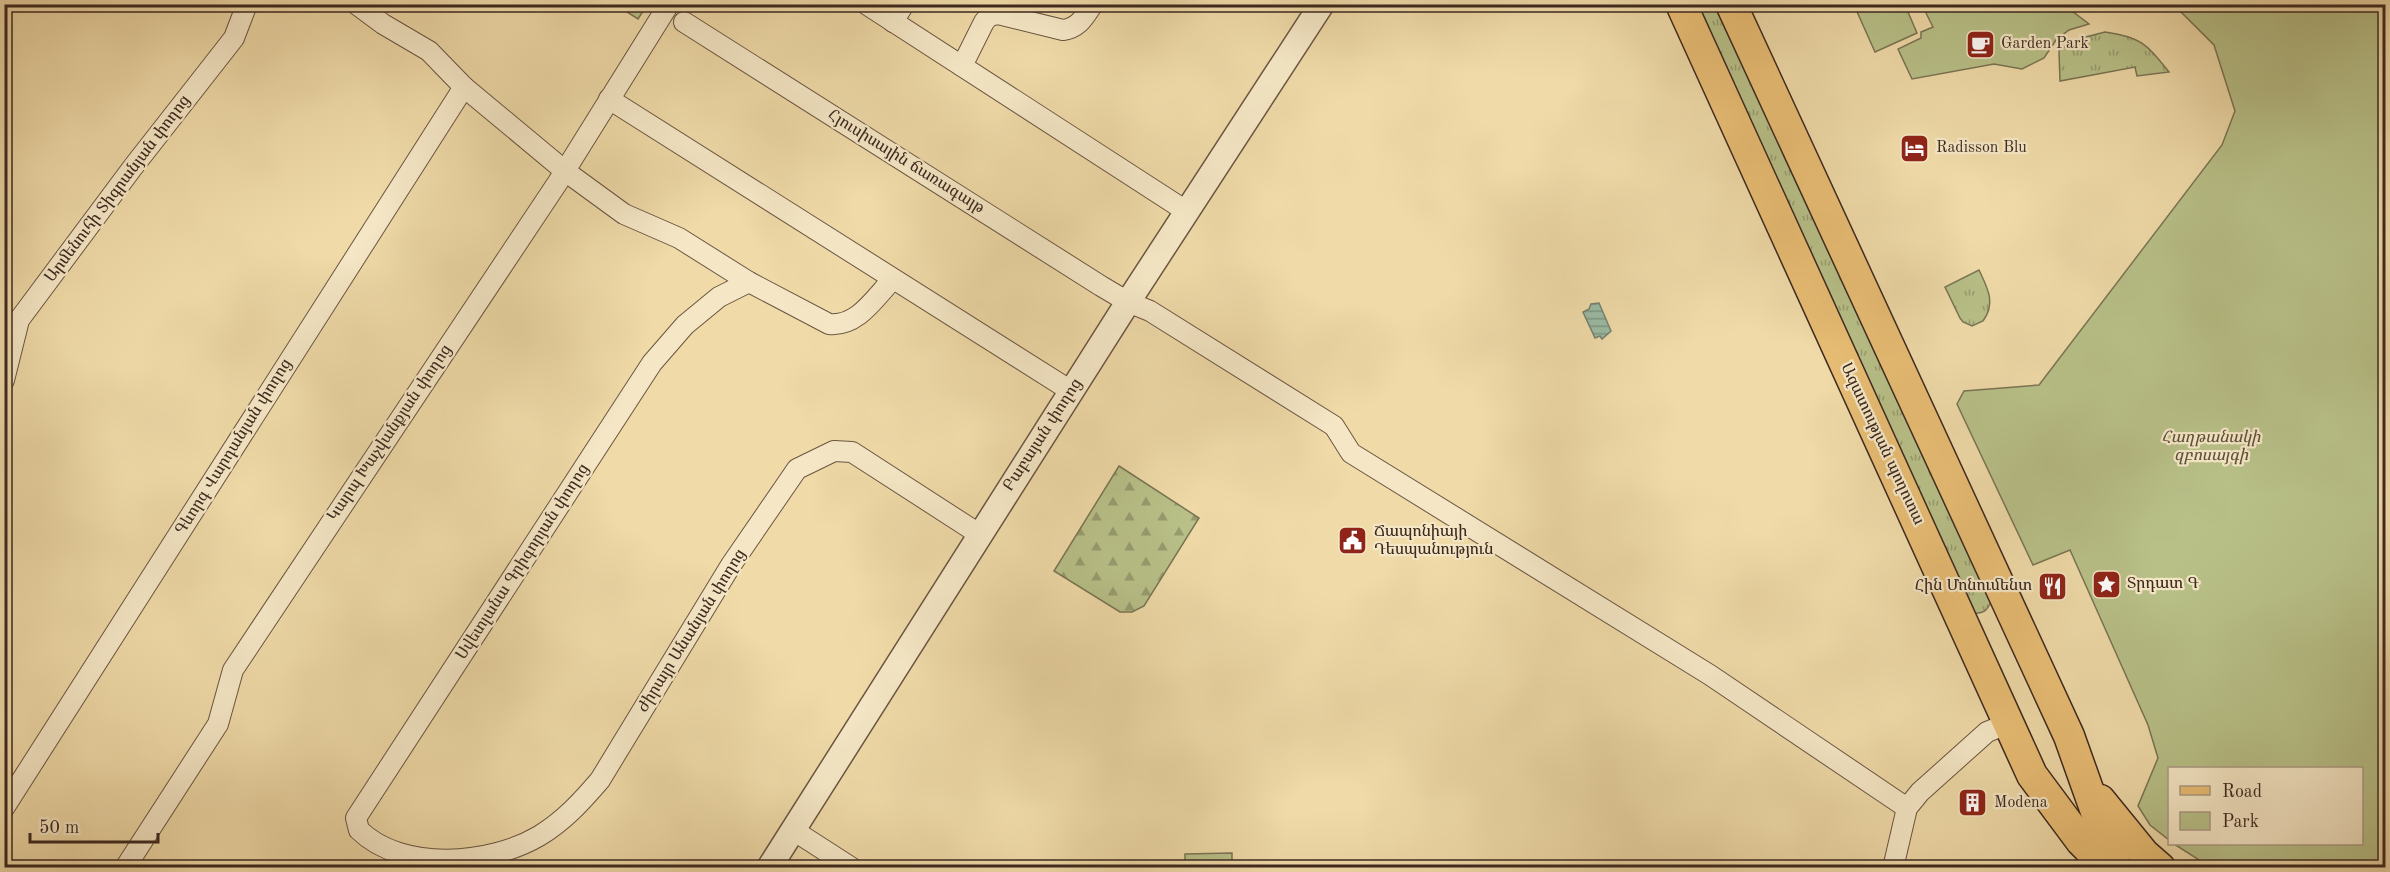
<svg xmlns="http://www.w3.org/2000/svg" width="2390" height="872" viewBox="0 0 2390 872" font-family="'Old Standard TT','Noto Serif Armenian',serif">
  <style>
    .grass { fill: url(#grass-tufts); stroke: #7a7454; stroke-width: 1.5 }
    .forest { fill: url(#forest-firs); stroke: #7a7454; stroke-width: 1.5 }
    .park { fill: #b8c088; stroke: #7a7454; stroke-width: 1.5 }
    .water { fill: url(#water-rules); stroke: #758170; stroke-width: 1.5 }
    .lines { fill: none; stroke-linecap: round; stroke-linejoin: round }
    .minor-casing { stroke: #6a5542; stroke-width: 22 }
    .tertiary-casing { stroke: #6a5542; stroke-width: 27 }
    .primary-casing { stroke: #3d2920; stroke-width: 33 }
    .minor { stroke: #f5e7c6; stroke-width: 20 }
    .tertiary { stroke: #f5e7c6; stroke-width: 24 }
    .primary { stroke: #e8bd74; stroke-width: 30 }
    .labels { text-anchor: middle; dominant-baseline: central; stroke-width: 4.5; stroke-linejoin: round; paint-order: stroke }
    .poi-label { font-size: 16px; fill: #3d2920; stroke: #f5e7c6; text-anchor: start }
    .street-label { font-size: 16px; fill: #3d2920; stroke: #f5e7c6 }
    .park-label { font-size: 16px; font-style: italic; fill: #5c4f3a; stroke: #f5e7c6 }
  </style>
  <defs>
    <pattern id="grass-tufts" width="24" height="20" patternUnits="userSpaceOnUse" patternTransform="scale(1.5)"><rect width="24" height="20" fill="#b8c088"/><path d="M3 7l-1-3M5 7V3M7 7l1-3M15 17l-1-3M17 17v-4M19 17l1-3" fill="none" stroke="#979c6f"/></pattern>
    <pattern id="forest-firs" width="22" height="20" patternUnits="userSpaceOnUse" patternTransform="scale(1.5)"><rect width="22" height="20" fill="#b8c088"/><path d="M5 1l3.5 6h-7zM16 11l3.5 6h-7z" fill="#979c6f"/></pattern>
    <pattern id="water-rules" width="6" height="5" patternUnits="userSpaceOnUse" patternTransform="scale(1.5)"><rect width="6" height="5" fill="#9abba5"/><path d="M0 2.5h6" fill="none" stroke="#7f9886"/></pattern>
  </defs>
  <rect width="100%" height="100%" fill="#efdaa8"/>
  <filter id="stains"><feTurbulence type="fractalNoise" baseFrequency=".00333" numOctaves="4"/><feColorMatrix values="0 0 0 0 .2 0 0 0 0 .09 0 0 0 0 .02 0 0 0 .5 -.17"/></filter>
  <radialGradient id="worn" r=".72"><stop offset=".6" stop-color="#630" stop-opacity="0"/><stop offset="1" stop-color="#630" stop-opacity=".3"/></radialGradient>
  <g class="grass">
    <path d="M616 5H647L638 19Z"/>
    <path d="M1693 5H1717L1991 602C1987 610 1984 614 1974 613Z"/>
    <path d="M2105 32C2142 37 2147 45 2169 72L2137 76 2135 67 2060 81 2059 51 2074 40Z"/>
    <path d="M1979 270C1988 289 1996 303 1983 321L1972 326 1963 322 1960 318 1945 287Z"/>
    <path d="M1232 853V867H1185V854Z"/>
  </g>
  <g class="forest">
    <path d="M1491 5H1580L1572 9Z"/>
    <path d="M1119 466 1199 518 1144 606 1132 612H1120L1054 571Z"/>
  </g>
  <g class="park">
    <path d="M1854 5H1905L1917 33 1875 52Z"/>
    <path d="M1922 5H2064L2089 24 2069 30 2056 40 2044 58 2022 69 1994 64 1912 79 1898 49 1921 38V32L1933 27Z"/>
    <path d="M2174 5H2385L2386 858 2372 867H2210L2174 844H2362V768H2170L2169 840 2150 825 2138 806 2158 758 2148 725 2070 550 2033 565 1957 404 1964 391 2039 385 2222 145 2235 111 2214 45Z"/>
  </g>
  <path class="water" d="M1599 303 1611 331 1602 339 1600 336 1595 338 1583 312 1589 309 1591 304Z"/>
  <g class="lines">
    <defs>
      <g id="minor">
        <path d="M356 4 383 24 429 51 464 87 565 171 624 214 679 238 749 282 829 324C857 327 874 299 892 280"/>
        <path d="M866 4 1186 211"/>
        <path d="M684 22 1101 286 1128 302 1150 311 1334 426 1351 453 1710 675 1907 808"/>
        <path d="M893 22 904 4"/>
        <path d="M962 66 984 22 989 16 998 14 1063 30C1079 28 1084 17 1093 4"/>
        <path d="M609 99 1071 391"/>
        <path d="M749 282 719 297 685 325 652 363 356 818 359 830C402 872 490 865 539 836 564 821 582 801 600 780L731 565 797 469 834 451 852 452 979 534"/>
        <path d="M4 380 19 320 133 167 234 38 247 4"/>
        <path d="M4 808 464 87"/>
        <path d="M793 830 852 868"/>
        <path d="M125 868 218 724 233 670 558 182 669 4"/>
        <path d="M1893 868 1907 808 1920 792 1987 732 2009 723"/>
      </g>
      <path id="tertiary" d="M769 868 1128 302 1322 4"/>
      <g id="primary">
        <path d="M1681 4 2032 775 2081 841 2108 868"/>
        <path d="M1731 4 2069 736 2116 868"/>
        <path d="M2100 800 2144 854 2160 868"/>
      </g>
    </defs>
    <use href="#minor" class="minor-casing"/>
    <use href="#tertiary" class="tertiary-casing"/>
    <use href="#primary" class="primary-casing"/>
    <use href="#minor" class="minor"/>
    <use href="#tertiary" class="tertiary"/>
    <use href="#primary" class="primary"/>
  </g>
  <defs>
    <symbol id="cafe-square" viewBox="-11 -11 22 22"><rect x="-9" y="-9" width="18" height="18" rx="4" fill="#8f2418" stroke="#f5e7c6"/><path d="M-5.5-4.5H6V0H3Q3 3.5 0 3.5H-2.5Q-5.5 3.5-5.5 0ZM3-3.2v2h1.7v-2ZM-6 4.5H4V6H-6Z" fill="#fff"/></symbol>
    <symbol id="hotel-square" viewBox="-11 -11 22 22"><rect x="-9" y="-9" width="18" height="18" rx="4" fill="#8f2418" stroke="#f5e7c6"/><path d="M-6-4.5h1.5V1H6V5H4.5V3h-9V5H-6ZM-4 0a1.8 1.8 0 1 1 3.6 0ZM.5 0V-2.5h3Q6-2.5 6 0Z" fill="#fff"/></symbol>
    <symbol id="civic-square" viewBox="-11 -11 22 22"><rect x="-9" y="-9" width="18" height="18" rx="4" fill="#8f2418" stroke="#f5e7c6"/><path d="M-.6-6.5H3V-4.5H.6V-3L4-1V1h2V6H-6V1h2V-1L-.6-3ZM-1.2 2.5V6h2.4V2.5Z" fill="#fff"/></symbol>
    <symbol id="sight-square" viewBox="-11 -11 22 22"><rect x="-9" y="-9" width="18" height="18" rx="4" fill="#8f2418" stroke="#f5e7c6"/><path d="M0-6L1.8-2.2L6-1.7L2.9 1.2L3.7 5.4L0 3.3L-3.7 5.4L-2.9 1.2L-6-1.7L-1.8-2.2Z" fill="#fff"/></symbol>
    <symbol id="restaurant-square" viewBox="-11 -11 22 22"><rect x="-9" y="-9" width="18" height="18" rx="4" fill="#8f2418" stroke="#f5e7c6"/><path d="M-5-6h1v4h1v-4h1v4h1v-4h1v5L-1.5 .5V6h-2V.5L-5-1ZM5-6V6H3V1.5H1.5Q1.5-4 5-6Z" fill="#fff"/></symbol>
    <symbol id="building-square" viewBox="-11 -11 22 22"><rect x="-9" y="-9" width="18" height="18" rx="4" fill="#8f2418" stroke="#f5e7c6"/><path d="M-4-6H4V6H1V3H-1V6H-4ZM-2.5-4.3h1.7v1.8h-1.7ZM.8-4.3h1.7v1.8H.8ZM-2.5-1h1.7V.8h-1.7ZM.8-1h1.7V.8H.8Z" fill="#fff"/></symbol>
  </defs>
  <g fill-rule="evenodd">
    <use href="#cafe-square" x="1964" y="28" width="33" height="33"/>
    <use href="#hotel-square" x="1898" y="132" width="33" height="33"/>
    <use href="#civic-square" x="1336" y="524" width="33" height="33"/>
    <use href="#sight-square" x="2090" y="568" width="33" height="33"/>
    <use href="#restaurant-square" x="2036" y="570" width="33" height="33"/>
    <use href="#building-square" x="1956" y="786" width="33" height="33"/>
  </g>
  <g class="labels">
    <g class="poi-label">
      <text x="2001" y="44">Garden Park</text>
      <text x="1936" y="148">Radisson Blu</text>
      <text x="1374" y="532">Ճապոնիայի<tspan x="1374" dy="18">Դեսպանություն</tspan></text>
      <text x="2127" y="584">Տրդատ Գ</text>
      <text x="2032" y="586" text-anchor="end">Հին Մոնումենտ</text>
      <text x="1994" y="803">Modena</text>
    </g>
    <g class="street-label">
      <text transform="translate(906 162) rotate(32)">Հյուսիսային ճառագայթ</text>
      <text transform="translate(118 189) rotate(-53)">Արմենուհի Տիգրանյան փողոց</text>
      <text transform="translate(390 433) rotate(-56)">Կարպ Խաչվանքյան փողոց</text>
      <text transform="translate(1043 435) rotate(-57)">Բաբայան փողոց</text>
      <text transform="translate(1882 444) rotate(65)">Ազատության պողոտա</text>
      <text transform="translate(234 447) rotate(-58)">Գևորգ Վարդանյան փողոց</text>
      <text transform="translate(523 562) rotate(-57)">Սվետլանա Գրիգորյան փողոց</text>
      <text transform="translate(692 631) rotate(-58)">Ժիրայր Անանյան փողոց</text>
    </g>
    <g class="park-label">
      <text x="2211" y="438">Հաղթանակի<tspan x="2211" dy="18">զբոսայգի</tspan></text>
    </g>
  </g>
  <rect width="2390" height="872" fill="none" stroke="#efdaa8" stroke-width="24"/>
  <rect x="6" y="6" width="2378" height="860" fill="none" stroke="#3d2920" stroke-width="3"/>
  <rect x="12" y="12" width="2366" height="848" fill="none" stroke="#3d2920" stroke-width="1.5"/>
  <rect x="2168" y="767" width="195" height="78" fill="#f5e7c6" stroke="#ab9b84" stroke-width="1.5"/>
  <rect x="2180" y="786" width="30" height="9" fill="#e8bd74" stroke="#ab9b84" stroke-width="1.5"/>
  <text x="2222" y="797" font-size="18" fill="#3d2920">Road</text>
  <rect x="2180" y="812" width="30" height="18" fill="#b8c088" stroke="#ab9b84" stroke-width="1.5"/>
  <text x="2222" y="827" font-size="18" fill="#3d2920">Park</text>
  <path d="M30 833v9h128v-9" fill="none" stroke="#3d2920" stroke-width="3"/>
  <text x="39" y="833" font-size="18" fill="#3d2920" stroke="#f5e7c6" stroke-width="4.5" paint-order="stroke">50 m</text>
  <rect width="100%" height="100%" filter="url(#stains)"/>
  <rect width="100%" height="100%" fill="url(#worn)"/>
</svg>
